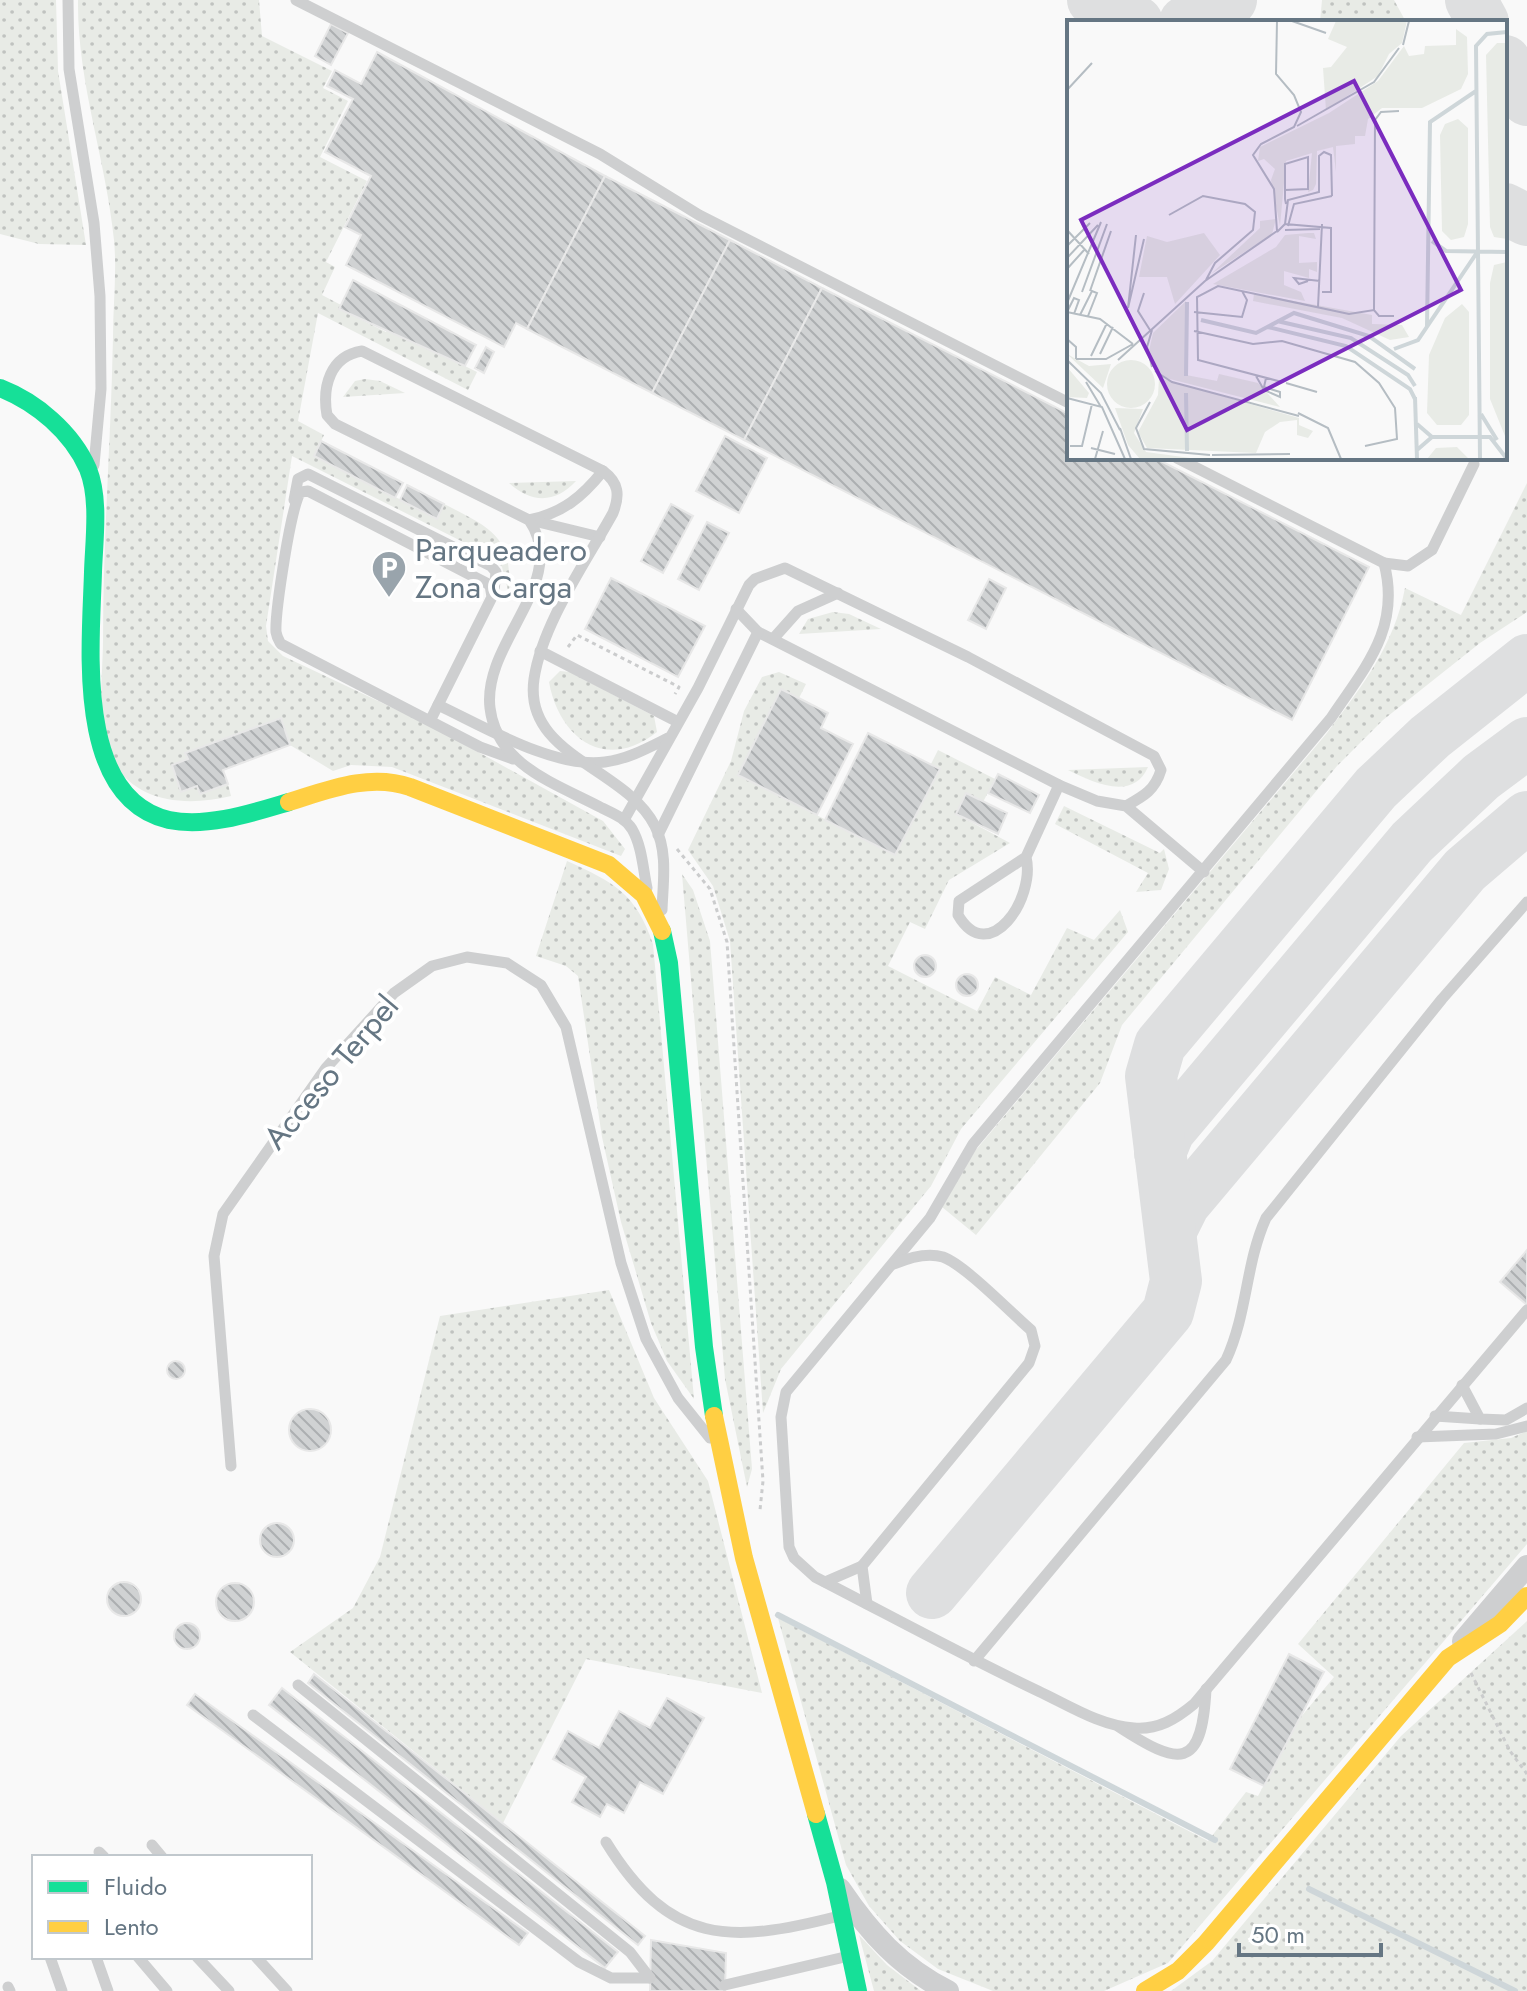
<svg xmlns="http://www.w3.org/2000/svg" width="1527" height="1991" viewBox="0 0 1527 1991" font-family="Jost,sans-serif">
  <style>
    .grass { fill: url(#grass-dots) }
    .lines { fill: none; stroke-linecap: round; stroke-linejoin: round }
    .stream { stroke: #ced6d9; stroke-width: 6 }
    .taxiway { stroke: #dedfe0; stroke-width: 52 }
    .building { fill: url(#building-back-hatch); stroke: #e8e8e8; stroke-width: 2 }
    .path { stroke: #cbcccd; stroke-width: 3; stroke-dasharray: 4 4; stroke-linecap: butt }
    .lane { stroke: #cecfd0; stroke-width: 11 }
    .street { stroke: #cecfd0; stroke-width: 22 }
    .fast { stroke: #16e098; stroke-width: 18 }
    .slow { stroke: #ffcf43; stroke-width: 18 }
    .labels { text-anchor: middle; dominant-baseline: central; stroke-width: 8; stroke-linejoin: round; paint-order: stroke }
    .poi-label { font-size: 32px; fill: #657683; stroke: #fff; text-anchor: start }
    .street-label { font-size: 32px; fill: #657683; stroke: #fff }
    .inset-river { fill: none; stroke: #ced6d9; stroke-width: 4 }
    .inset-road { fill: none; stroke: #b5bdc3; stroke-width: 2 }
    .view { fill: #7b2cbf; fill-opacity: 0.15; stroke: #7b2cbf; stroke-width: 4 }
    .inset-edge { fill: none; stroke: #657683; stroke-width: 4 }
  </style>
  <defs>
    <pattern id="grass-dots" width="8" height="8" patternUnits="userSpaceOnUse" patternTransform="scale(2)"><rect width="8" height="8" fill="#e8ebe6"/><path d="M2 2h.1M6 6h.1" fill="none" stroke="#c0c3c0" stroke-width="1.8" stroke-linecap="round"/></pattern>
    <pattern id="building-back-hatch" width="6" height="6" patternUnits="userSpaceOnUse" patternTransform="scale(2)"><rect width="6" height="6" fill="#d0d2d3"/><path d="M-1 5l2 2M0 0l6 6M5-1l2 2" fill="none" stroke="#acafb1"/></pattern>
  </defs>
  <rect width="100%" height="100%" fill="#f9f9f9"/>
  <g class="grass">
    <path d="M0 0H56L58 71 86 245 39 244 0 234Z"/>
    <path d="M78 0H259L262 36 332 71 323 88 348 101 320 157 367 181 326 262 335 267 322 295 341 305 340 309 386 332 388 328 477 372 468 390 318 313 298 421 324 435 314 456 437 518 444 504C491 528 513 536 509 594L502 567 493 557 292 456 266 626 268 641 283 656 431 726 603 821 625 849 621 856 392 767 351 765 333 771 290 745 280 718 186 753 188 759 172 765 181 792 197 786 200 794 228 784 231 796C177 809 120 800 104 738 98 717 103 665 103 641 103 539 111 439 113 337 113 306 117 272 114 240 106 159 77 82 78 0Z"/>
    <path d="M1322 0H1394L1406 22H1320Z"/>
    <path d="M365 379 380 381 405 393 343 397 355 381Z"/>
    <path d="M576 481C555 504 531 503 509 483Z"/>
    <path d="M1527 483V612L1480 643 1383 720 1337 766 1122 1025 1100 1083 976 1235 942 1207 975 1151 1327 733C1362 686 1394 646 1405 588L1461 615Z"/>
    <path d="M833 612 849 614 881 629 799 634 808 619Z"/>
    <path d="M560 671 570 672 654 716 657 732C605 773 559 738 549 682Z"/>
    <path d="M779 672 806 684 799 698 781 689 738 775 895 855 940 769 931 764 938 750 995 779 983 802 966 794 956 814 1010 843 949 880 925 929 910 922 888 966 977 1011 995 977 1031 995 1067 928 1094 940 1120 910 1128 932 961 1129 931 1186 781 1369 763 1413 730 941 713 886 688 850 731 761 744 711 762 677Z"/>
    <path d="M1148 767C1133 802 1092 782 1068 770Z"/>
    <path d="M1064 806 1160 853 1164 849 1169 869 1161 890 1136 892 1148 873 1055 824Z"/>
    <path d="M567 861C613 882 636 893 653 944L694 1399 667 1361 651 1323 621 1222 602 1137 578 976 566 966 536 956Z"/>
    <path d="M682 874 693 890 710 941 752 1469 747 1487 725 1379Z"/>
    <path d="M609 1290 654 1398 708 1481 762 1693 586 1659 503 1823 290 1652 353 1608 380 1557 440 1316Z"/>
    <path d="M1527 1431V1544L1168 1963 1104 1991H993L938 1969 900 1941 869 1906 846 1865 778 1618 1208 1841 1246 1792 1258 1796 1300 1718 1334 1677 1298 1644 1464 1443 1511 1438Z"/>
    <path d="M1527 1621V1991H1171L1212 1961 1401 1736Z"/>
    <path d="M859 1935 887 1965 921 1991H874Z"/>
  </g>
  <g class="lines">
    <g class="stream">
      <path d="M778 1615 1215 1840"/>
      <path d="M1309 1889 1515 1991"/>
    </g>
    <g class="taxiway">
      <path d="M1093 0 1137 22"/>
      <path d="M1471 0 1483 22"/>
      <path d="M1185 22 1217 10 1231 0"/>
      <path d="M1505 61 1527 100"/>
      <path d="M1505 209 1527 220"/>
      <path d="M1160 1153 1169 1131 1412 842 1481 777 1527 743"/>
      <path d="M1171 1230 1184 1204 1465 870 1527 817"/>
      <path d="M932 1593 1168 1312 1176 1281 1151 1076 1160 1045 1376 788 1430 737 1527 660"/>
    </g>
  </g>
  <g class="building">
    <path d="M331 24 348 33 331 65 315 56Z"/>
    <path d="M377 52 605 176 527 329 516 323 504 347 346 265 361 235 345 227 371 176 325 152 353 99 327 86 335 70 361 84Z"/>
    <path d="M605 176 730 240 652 393 527 329Z"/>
    <path d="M730 240 822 288 744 440 652 393Z"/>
    <path d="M353 280 476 345 465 366 339 309Z"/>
    <path d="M822 288 1069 414V458H1155L1369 567 1292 720 744 440Z"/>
    <path d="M486 347 494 352 484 373 475 368Z"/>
    <path d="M725 436 767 458 739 513 696 491Z"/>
    <path d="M321 441 403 483 395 498 314 456Z"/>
    <path d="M407 485 444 504 437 519 400 500Z"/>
    <path d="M671 504 693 516 663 573 641 561Z"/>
    <path d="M707 522 729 533 699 590 678 579Z"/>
    <path d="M611 578 705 626 678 677 585 629Z"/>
    <path d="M989 579 1006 588 986 629 968 620Z"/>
    <path d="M781 689 828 713 821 728 853 744 817 815 738 775Z"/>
    <path d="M281 718 290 745 223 770 228 784 200 794 197 786 181 792 172 765 188 759 185 753Z"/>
    <path d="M868 733 940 769 895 855 825 820Z"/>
    <path d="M998 774 1039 795 1030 813 988 793Z"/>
    <path d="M966 793 1007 813 998 834 956 814Z"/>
    <circle cx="925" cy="966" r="11"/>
    <circle cx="967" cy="985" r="11"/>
    <path d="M1527 1250V1305L1500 1282Z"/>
    <circle cx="176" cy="1370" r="9"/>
    <circle cx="310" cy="1430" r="21"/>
    <circle cx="277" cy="1540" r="17"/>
    <circle cx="124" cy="1599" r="17"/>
    <circle cx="235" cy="1602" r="19"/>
    <circle cx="187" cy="1636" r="13"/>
    <path d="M1289 1654 1324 1672 1264 1786 1230 1769Z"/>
    <path d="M314 1674 645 1936 638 1945 308 1683Z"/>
    <path d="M282 1688 618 1952 605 1968 269 1705Z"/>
    <path d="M195 1694 528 1933 519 1945 187 1705Z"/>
    <path d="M667 1698 704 1718 663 1794 640 1782 624 1813 607 1804 600 1817 572 1802 586 1777 553 1759 568 1731 599 1748 619 1711 650 1728Z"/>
    <path d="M651 1940 726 1953 725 1991H650Z"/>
  </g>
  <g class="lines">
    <g class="path">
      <path d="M568 647 577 635 679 687 675 694"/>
      <path d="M677 849 710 889 727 942 763 1481 760 1510"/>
      <path d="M1471 1673 1510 1751 1527 1774"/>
    </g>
    <g class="lane">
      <path d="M68 0 69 69 94 223 100 296 101 389 94 465"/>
      <path d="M296 0 600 154 699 215 1069 403"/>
      <path d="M1177 458 1384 563"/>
      <path d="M1474 464 1432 550 1408 566 1384 563C1401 628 1366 666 1331 718L973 1144 930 1218 786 1392 781 1417 789 1547 794 1558 815 1577C889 1615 962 1655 1038 1691 1068 1705 1100 1726 1134 1728 1158 1730 1176 1719 1194 1704L1527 1310"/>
      <path d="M294 500 298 479 308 474 491 566 496 572 494 591"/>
      <path d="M529 520C563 513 582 497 603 471"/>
      <path d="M534 521 600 537"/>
      <path d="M736 609 758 632 1059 785 1097 801 1126 806 1204 872"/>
      <path d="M773 639 798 611 838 593"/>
      <path d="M540 651 678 722"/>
      <path d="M438 705C483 726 554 769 605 762 628 759 648 748 668 738"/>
      <path d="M430 721 492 597 490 585 308 491 301 492C291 502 275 614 276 632 277 638 278 639 281 644L480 747 513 759"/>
      <path d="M624 820 698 688 749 585 755 579 785 568 968 657 1154 756 1161 770C1155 790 1144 796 1126 806"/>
      <path d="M658 835 758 632"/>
      <path d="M1026 857C1036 898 989 968 958 915L959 901 1026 857 1059 785"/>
      <path d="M647 888C643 869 642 846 632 829 625 818 614 814 602 808 557 784 497 766 490 708 482 642 571 581 529 520L335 424 327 415C322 387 330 356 362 351L603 471C619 483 620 495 613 513 586 562 542 624 534 679 523 756 625 767 655 826 668 852 663 882 662 910"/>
      <path d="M1462 1385 1480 1419 1506 1420 1527 1408"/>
      <path d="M1435 1416 1480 1419"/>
      <path d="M1417 1437 1496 1434 1527 1426"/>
      <path d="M231 1466 214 1256 223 1214 326 1068 394 993 432 966 467 957 507 963 541 985 566 1027 621 1263 646 1339 678 1398 710 1438"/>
      <path d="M825 1582 862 1566"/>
      <path d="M867 1604 862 1566 1029 1363 1035 1346 1031 1330C1011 1313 965 1265 943 1257 927 1252 908 1258 894 1264"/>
      <path d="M974 1661 1226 1360C1248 1312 1245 1265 1266 1218L1442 999 1527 902"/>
      <path d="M298 1685 630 1952 650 1978"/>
      <path d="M253 1715 579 1962 611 1978H650"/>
      <path d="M1119 1727C1179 1766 1202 1771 1206 1689"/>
      <path d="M606 1842C670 1946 730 1944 839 1916"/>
      <path d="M152 1845 162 1857"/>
      <path d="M99 1852 104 1857"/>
      <path d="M50 1957 62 1991"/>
      <path d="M96 1957 108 1991"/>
      <path d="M138 1957 167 1991"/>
      <path d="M197 1957 229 1991"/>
      <path d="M256 1957 287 1991"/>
      <path d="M725 1985 849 1956"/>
      <path d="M8 1987 10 1991"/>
    </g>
    <g class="street">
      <path d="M1463 1641 1527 1566"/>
      <path d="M840 1889C870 1933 900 1967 948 1991"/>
    </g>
    <g class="fast">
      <path d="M0 388C36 402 72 432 88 469 100 499 94 540 93 572 91 645 74 798 169 820 207 828 252 813 289 802"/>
      <path d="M662 931 669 963 704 1347 714 1416"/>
      <path d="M816 1814 835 1882 858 1991"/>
    </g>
    <g class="slow">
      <path d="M289 802C328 790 369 773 410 787L609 865 644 895 662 931"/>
      <path d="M714 1416 744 1558 816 1814"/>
      <path d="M1145 1991 1178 1971 1206 1943 1448 1658 1500 1624 1527 1596"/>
    </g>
  </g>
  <defs>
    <symbol id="parking-pin" viewBox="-11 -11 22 30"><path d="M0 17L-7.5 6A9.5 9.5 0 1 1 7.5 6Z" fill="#99a4ac" stroke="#fff"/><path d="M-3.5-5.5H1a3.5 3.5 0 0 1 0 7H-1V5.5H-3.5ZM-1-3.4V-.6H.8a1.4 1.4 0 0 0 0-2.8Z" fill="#fff"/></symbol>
  </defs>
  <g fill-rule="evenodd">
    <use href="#parking-pin" x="369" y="548" width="40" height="54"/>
  </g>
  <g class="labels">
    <g class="poi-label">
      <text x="415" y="550">Parqueadero<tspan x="415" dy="37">Zona Carga</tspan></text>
    </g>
    <g class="street-label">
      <text transform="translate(331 1072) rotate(-50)">Acceso Terpel</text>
    </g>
  </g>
  <g transform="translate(1067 20)">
    <rect width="440" height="440" fill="#f9f9f9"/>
    <path d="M269 1H340L335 23 322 34 311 56 259 90 256 48 264 47 280 27 261 19ZM389 9 400 17 401 54 394 69 355 88H315L301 99 298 116H288V124L269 126V152L266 127 250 131 249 164 246 170 241 172 245 133 219 141 213 206 204 160 208 149 197 139 191 141 193 127 262 93 311 61 337 26 342 36 357 34 358 26 389 25ZM430 23H440V219L427 217 423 207 419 35ZM391 99 401 108V204L397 217 384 220 375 211 373 115 378 104ZM209 199 205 214 144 254 193 208V201ZM137 213 153 235 108 284 100 257H72L80 216 100 222ZM241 213H247L249 219 232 216V243L250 242V252L242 249V258L217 251V265L234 272 238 281 146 264 209 227 218 215ZM440 242V421L423 379V263L427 245ZM187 274 305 295V304L335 305 342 317 323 320 275 298 186 281ZM119 281V355L150 361 152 354 191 363 213 387 99 358 88 348 82 331 86 313ZM395 284 402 292V395L394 405H370L360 393 362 335 378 298ZM0 334 22 346 44 344 36 368ZM40 364a24 24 0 1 1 48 0a24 24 0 1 1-48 0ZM0 347 22 373 20 378 0 377ZM92 358 232 398V405L246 411 241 418 230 415V400L213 402 198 412 189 433 80 428 71 412 91 375ZM48 388 76 389 67 413 79 432 131 439H73L61 425ZM390 427 402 439H360L369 428Z" fill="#e8ebe6"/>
    <path class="inset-river" d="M365 221 379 231 440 232M134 300 189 313 227 293 302 316 348 349M210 301 284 318 341 355 348 366M201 307 279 326 343 369 348 379M360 307 363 102 409 71M327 329 351 320 411 231M119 356 120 282M119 373 120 431M348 377 350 439M414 394 430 420M365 417H423L440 439M350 430 365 417 350 404M413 439 409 26 420 14 440 12"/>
    <path class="inset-road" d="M225 1 259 13M336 25 342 1M0 70 25 43M230 106 307 62 332 28M218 170 241 169V137L218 144V179L219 184M102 195 136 176 178 184 188 192 186 210 148 243 139 260M218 204 264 208V272H255M221 206 227 184 265 176M0 210 22 234M218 210 253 209M210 212 218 204 221 180 252 172V136L257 132 264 135 265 176M0 226 23 203M0 238 31 205M0 249 18 229M241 261 232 264 227 258 253 261M23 271 44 211M15 272 40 204M77 273 71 291 83 310M0 283 34 202M251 287 255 204M61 288 69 215M61 288 77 219M307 290 308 100 314 92 332 91M0 292 33 299 66 324M0 292 7 278 12 280 7 294M127 292 175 297 180 280 175 271M13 295 25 271 30 273 21 296M127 311 186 324 215 321 288 342 312 363 328 388 330 419 298 426M0 319 9 327V339M33 334 46 307M24 336 40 303M9 339H39L66 324M0 340 34 373 53 410M51 340 138 261 210 211 207 169 186 135 194 124 227 107 234 92 227 75 209 54 210 1M85 347 80 327 85 310M88 351 105 362 232 396M189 356 197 370 213 377V372L197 367 199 358M19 362 34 387M215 362 131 340 130 277 151 266 282 294 307 290 312 296H327M219 363 250 372M0 378 35 387 58 439M83 382 69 408 77 429 143 435M231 393 261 408 274 439M53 408 64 439M3 426H15L25 384M24 428 48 434M145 435 223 434M28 439 36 411"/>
    <path class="view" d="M287 61 394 270 120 410 14 200Z"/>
    <rect width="440" height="440" class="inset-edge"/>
  </g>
  <rect x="32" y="1855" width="280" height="104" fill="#ffffff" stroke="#c1c8cd" stroke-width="2"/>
  <rect x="48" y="1881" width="40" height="12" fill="#16e098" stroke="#c1c8cd" stroke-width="2"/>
  <text x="104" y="1895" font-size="24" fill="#657683">Fluido</text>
  <rect x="48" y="1921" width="40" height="12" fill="#ffcf43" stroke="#c1c8cd" stroke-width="2"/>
  <text x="104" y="1935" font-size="24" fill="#657683">Lento</text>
  <path d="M1239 1943v12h142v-12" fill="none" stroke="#657683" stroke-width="4"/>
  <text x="1251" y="1943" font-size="24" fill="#657683" stroke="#ffffff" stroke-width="6" paint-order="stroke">50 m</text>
</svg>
